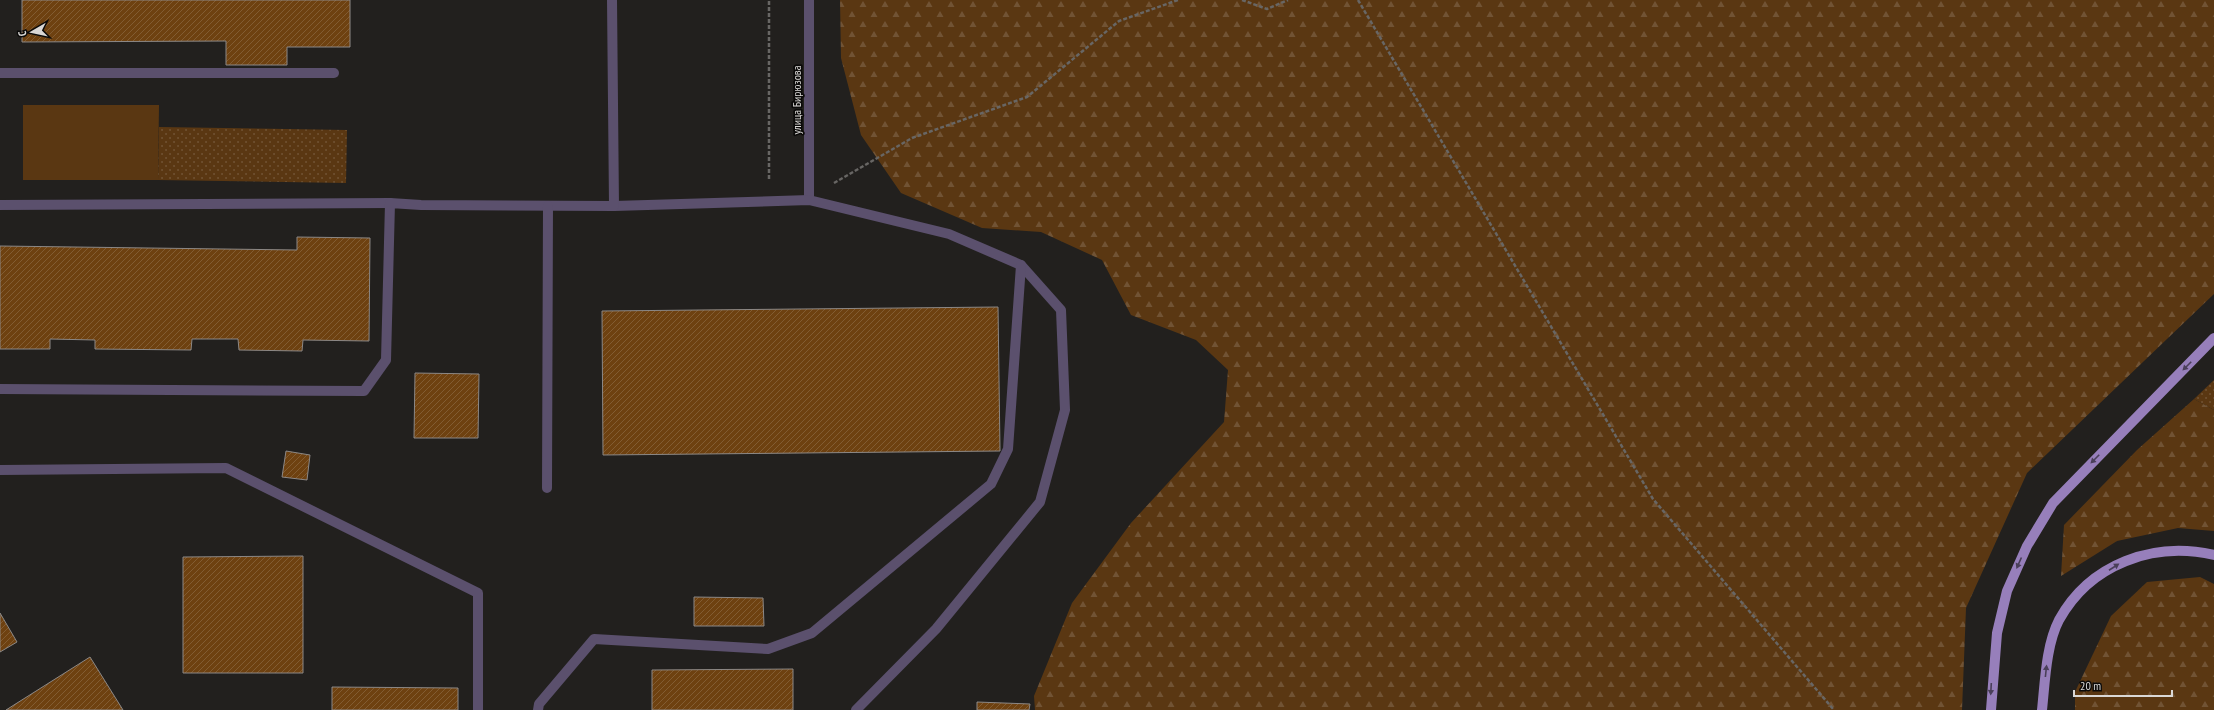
<svg xmlns="http://www.w3.org/2000/svg" width="2214" height="710" viewBox="0 0 2214 710" font-family="'PT Sans Narrow',sans-serif">
  <style>
    .grass { fill: url(#grass-dots) }
    .forest { fill: url(#forest-firs) }
    .garden { fill: #5a3712 }
    .building { fill: url(#building-hatch); stroke: #8c8886 }
    .lines { fill: none; stroke-linecap: round; stroke-linejoin: round }
    .path { stroke: #686664; stroke-width: 2.5; stroke-dasharray: 4 2; stroke-linecap: butt }
    .minor { stroke: #5b506d; stroke-width: 10 }
    .major { stroke: #977fbb; stroke-width: 10 }
    .oneway { fill: #4a3f59 }
    .labels { text-anchor: middle; dominant-baseline: central; stroke-width: 3.5; stroke-linejoin: round; paint-order: stroke }
    .street-label { font-size: 12px; fill: #dad8d6; stroke: #0b0a09 }
  </style>
  <defs>
    <pattern id="grass-dots" width="8" height="8" patternUnits="userSpaceOnUse"><rect width="8" height="8" fill="#5a3712"/><path d="M2 2h.1M6 6h.1" fill="none" stroke="#715334" stroke-width="1.8" stroke-linecap="round"/></pattern>
    <pattern id="forest-firs" width="22" height="20" patternUnits="userSpaceOnUse"><rect width="22" height="20" fill="#5a3712"/><path d="M5 1l3.5 6h-7zM16 11l3.5 6h-7z" fill="#715334"/></pattern>
    <pattern id="building-hatch" width="6" height="6" patternUnits="userSpaceOnUse"><rect width="6" height="6" fill="#6e4110"/><path d="M-1 1l2-2M0 6l6-6M5 7l2-2" fill="none" stroke="#825c32"/></pattern>
  </defs>
  <rect width="100%" height="100%" fill="#22201e"/>
  <g class="grass">
    <path d="M159 127 347 130 346 183 158 180Z"/>
    <path d="M2214 380V410L2194 399Z"/>
  </g>
  <g class="forest">
    <path d="M840 0H2214V294L2027 473 1966 608 1962 710H1035L1034 696 1072 603 1131 523 1224 422 1228 370 1196 340 1131 315 1102 260 1041 232 982 228 901 193 861 135 841 58Z"/>
    <path d="M2194 399 2214 410V531L2178 528 2117 541 2061 576 2064 525 2137 450Z"/>
    <path d="M2200 577 2214 584V710H2075V692L2111 616 2147 582Z"/>
  </g>
  <path class="garden" d="M23 105H159L158 180H23Z"/>
  <g class="building">
    <path d="M22 0H350V47H287V65H226V41L22 42Z"/>
    <path d="M297 237 370 238 369 341 303 340 302 351 239 350 238 339H192L191 350 95 349V340L50 339V349H0V246L297 250Z"/>
    <path d="M998 307 1000 451 603 455 602 311Z"/>
    <path d="M415 373 479 374 478 438H414Z"/>
    <path d="M286 451 310 455 307 480 282 477Z"/>
    <path d="M303 556V673H183V557Z"/>
    <path d="M694 597 763 598 764 626H694Z"/>
    <path d="M0 613 17 642 0 652Z"/>
    <path d="M90 657 123 710H6Z"/>
    <path d="M793 669V710H652V670Z"/>
    <path d="M332 687 458 688V710H332Z"/>
    <path d="M977 702 1030 704 1029 710H977Z"/>
  </g>
  <g class="lines">
    <g class="path">
      <path d="M1242 0 1267 9 1288 0"/>
      <path d="M1358 0 1653 499 1834 710"/>
      <path d="M769 179V0"/>
      <path d="M834 183 912 138 1027 97 1119 21 1178 0"/>
    </g>
    <g class="minor">
      <path d="M0 73H334"/>
      <path d="M809 200V0"/>
      <path d="M0 205 390 203"/>
      <path d="M614 206 809 200 949 234 1021 265 1061 310 1065 410 1040 502 936 629 856 710"/>
      <path d="M0 389 364 391 386 360 390 203 421 205 614 206 612 0"/>
      <path d="M0 470 226 468 478 593V710"/>
      <path d="M547 488 548 206"/>
      <path d="M538 710 539 704 594 639 768 649 812 633 991 484 1008 449 1021 265"/>
    </g>
    <g class="major">
      <path d="M1991 710 1997 633 2007 591 2027 546 2053 503 2214 338"/>
      <path d="M2042 710C2045 682 2046 645 2059 620 2090 564 2153 541 2214 555"/>
    </g>
  </g>
  <defs><path id="oneway-solid" d="M-6-.8H1V-3.2L6.5 0L1 3.2V.8H-6Z"/></defs>
  <g class="oneway">
    <use href="#oneway-solid" transform="translate(2187 366) rotate(135)"/>
    <use href="#oneway-solid" transform="translate(2095 459) rotate(135)"/>
    <use href="#oneway-solid" transform="translate(2019 563) rotate(114)"/>
    <use href="#oneway-solid" transform="translate(2114 567) rotate(-33)"/>
    <use href="#oneway-solid" transform="translate(2046 671) rotate(-84)"/>
    <use href="#oneway-solid" transform="translate(1991 689) rotate(93)"/>
  </g>
  <g class="labels">
    <g class="street-label">
      <text transform="translate(796 100) rotate(-90)">улица Бирюзова</text>
    </g>
  </g>
  <g transform="translate(32 32) rotate(261)" stroke="#0b0a09" stroke-width="3" paint-order="stroke">
  <path d="M0-3L7 15L0 10L-7 15Z" fill="#dad8d6"/>
  <text y="-6" font-size="11" font-weight="bold" text-anchor="middle" fill="#dad8d6">С</text>
  </g>
  <path d="M2074 690v6h98v-6" fill="none" stroke="#dad8d6" stroke-width="2"/>
  <text x="2080" y="690" font-size="12" fill="#dad8d6" stroke="#0b0a09" stroke-width="3" paint-order="stroke">20 m</text>
</svg>
